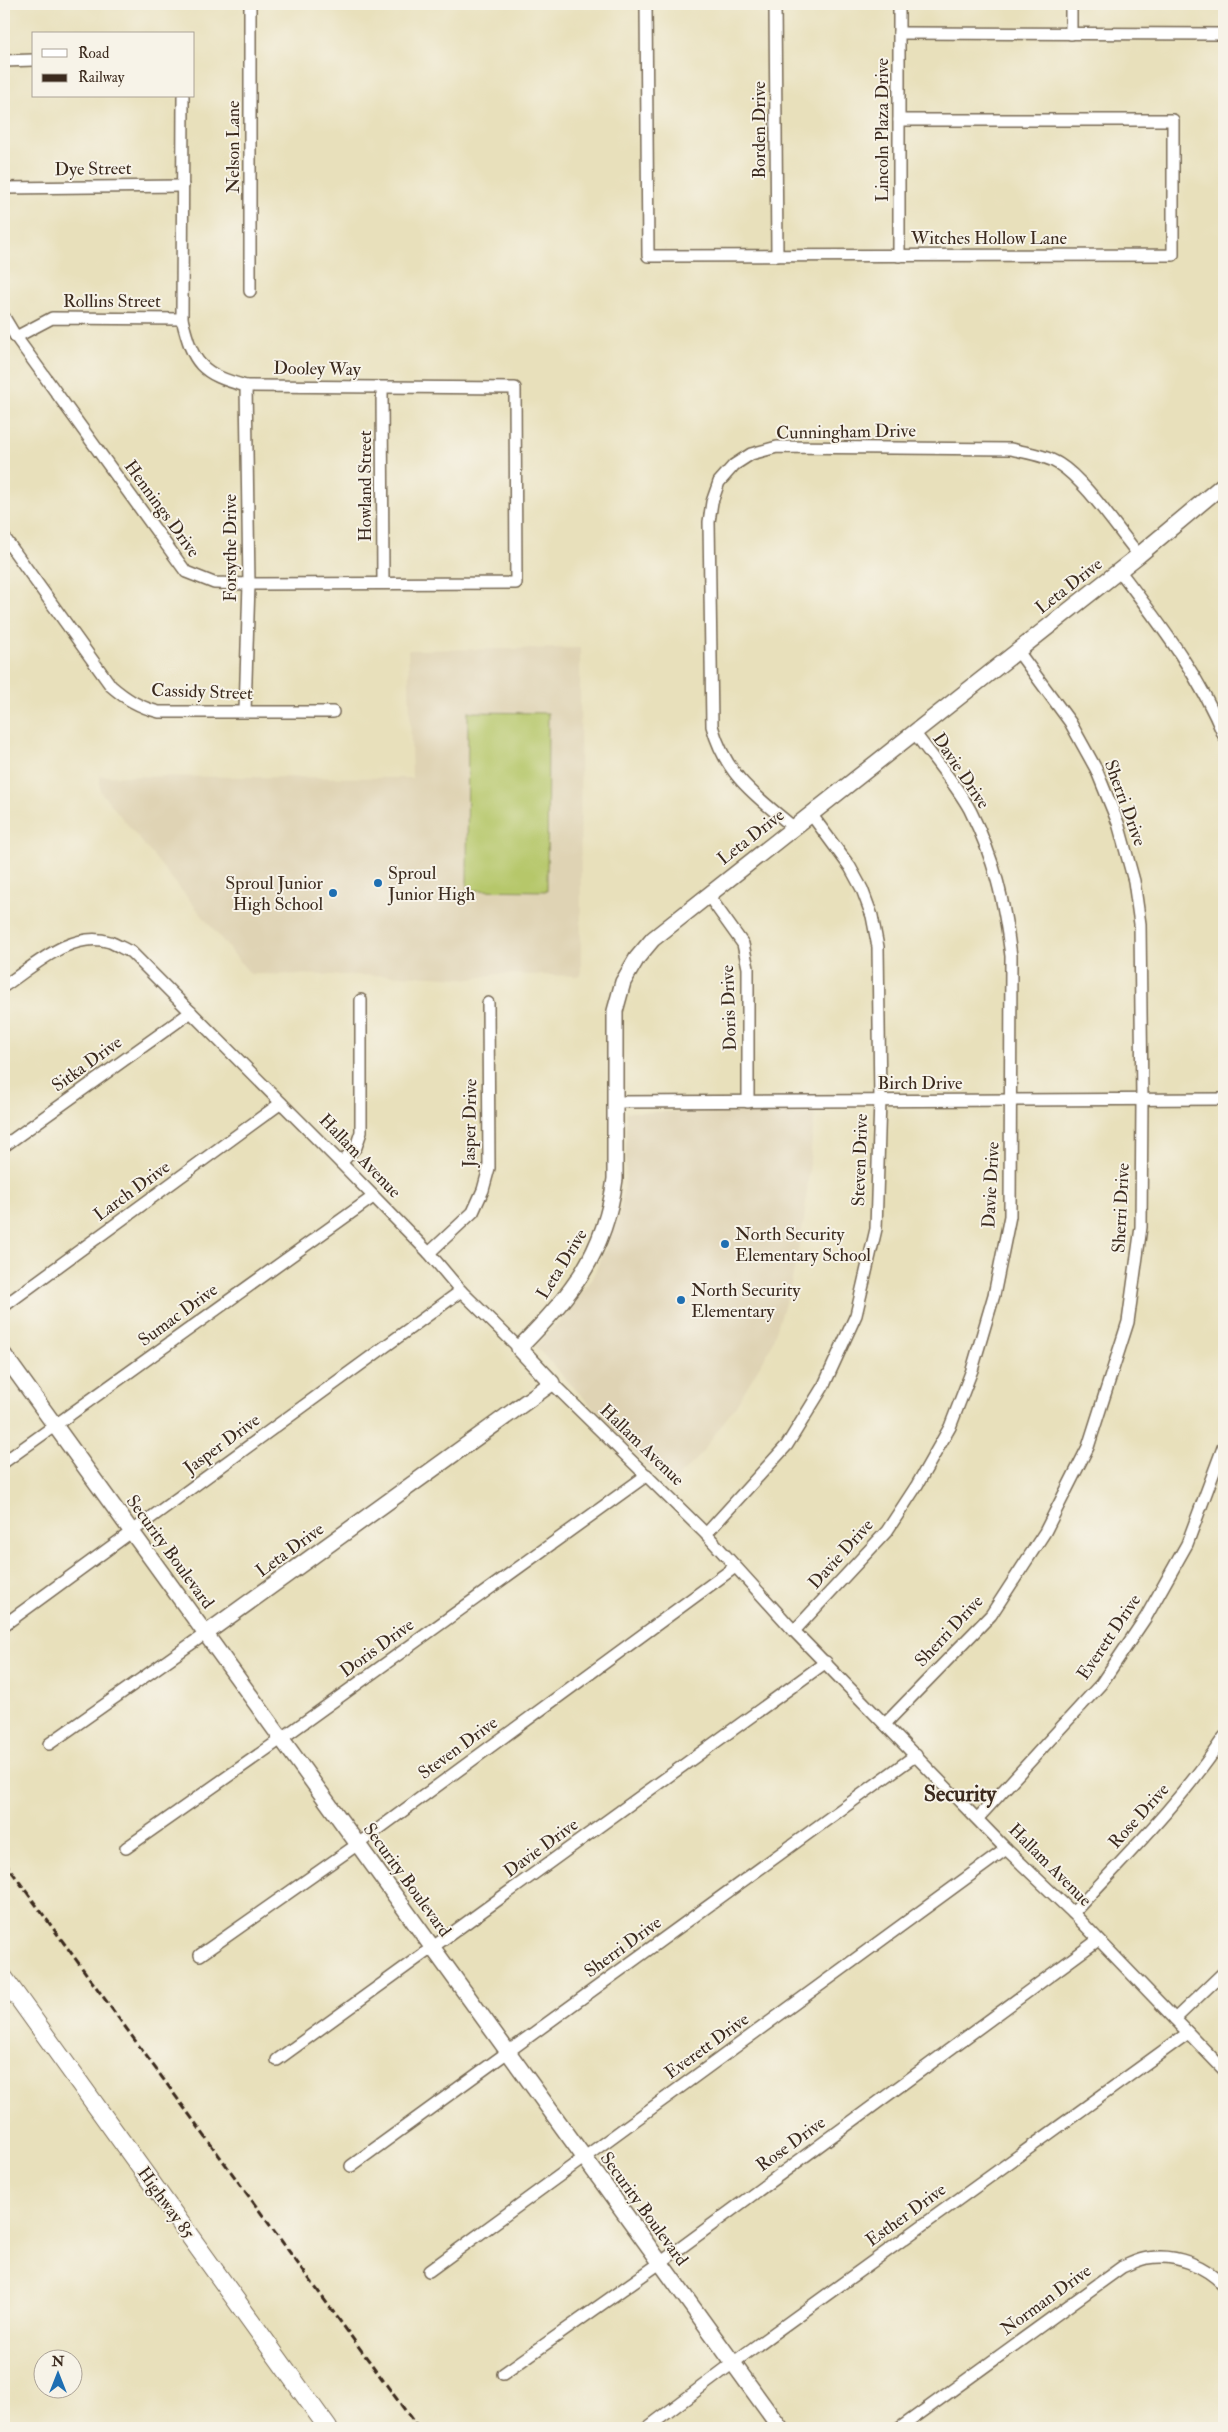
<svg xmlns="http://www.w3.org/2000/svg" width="1228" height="2432" viewBox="0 0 1228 2432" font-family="'IM FELL Double Pica',serif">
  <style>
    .built { fill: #dfd3b4 }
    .garden { fill: #b6c76a; stroke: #787844 }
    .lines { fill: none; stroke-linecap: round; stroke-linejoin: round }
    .street-casing { stroke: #786a55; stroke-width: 14 }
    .secondary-casing { stroke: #786a55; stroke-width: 18 }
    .primary-casing { stroke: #786a55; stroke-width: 20 }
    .street { stroke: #fff; stroke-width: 11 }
    .secondary { stroke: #fff; stroke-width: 15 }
    .primary { stroke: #fff; stroke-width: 18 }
    .rail { stroke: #3b2a1e; stroke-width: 3; stroke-dasharray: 8 4; stroke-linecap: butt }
    .poi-dot { fill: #1f6fb2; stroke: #f7f3e8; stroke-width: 2 }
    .labels { text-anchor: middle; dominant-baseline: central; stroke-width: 4; stroke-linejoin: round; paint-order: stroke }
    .street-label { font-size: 18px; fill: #3b2a1e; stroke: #f7f3e8 }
    .poi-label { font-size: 18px; fill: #3b2a1e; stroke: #f7f3e8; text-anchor: start }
    .district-label { font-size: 22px; font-weight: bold; fill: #3b2a1e; stroke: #f7f3e8 }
  </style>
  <rect width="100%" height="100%" fill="#f7f3e8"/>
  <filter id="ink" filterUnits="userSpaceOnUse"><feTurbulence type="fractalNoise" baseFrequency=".02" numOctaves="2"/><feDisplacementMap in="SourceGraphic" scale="10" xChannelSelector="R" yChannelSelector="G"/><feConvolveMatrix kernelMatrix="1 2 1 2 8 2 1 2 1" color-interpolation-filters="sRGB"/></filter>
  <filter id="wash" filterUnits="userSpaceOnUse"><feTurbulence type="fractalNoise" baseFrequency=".0096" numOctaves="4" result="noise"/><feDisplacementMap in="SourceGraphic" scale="20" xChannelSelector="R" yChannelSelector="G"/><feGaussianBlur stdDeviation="1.12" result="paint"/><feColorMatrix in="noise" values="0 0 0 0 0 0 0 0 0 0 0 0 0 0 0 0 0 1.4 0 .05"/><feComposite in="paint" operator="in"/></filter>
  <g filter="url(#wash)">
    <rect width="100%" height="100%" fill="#e8e0bb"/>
    <g class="built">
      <path d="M580 648 581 976 497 974 472 979 430 976 250 974 100 791V776L412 778 408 650Z"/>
      <path d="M815 1111 804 1220 791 1285 770 1349 736 1405 697 1459 667 1487 535 1346 565 1316 592 1279 620 1215 626 1172V1112Z"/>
    </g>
    <path class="garden" d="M468 712 548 713 547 891 467 890Z"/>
  </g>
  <g filter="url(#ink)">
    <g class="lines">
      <defs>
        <g id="street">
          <path d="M250 4V291"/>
          <path d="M646 4 648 256 1173 255V120H899"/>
          <path d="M775 4 777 256"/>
          <path d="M899 4V256"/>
          <path d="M1071 4V34"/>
          <path d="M899 33 1224 34"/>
          <path d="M4 61 34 60"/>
          <path d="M4 188 183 186"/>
          <path d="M4 317 16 337 186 572 214 583 249 584 516 583 515 388 246 386C201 374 193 364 182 319L183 96"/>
          <path d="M16 337 52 318 182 319"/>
          <path d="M382 388 383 583"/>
          <path d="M4 537 111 686C126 699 139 707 159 712H333"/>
          <path d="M1119 570C1159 623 1199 674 1224 736"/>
          <path d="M245 711 249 584 246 386"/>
          <path d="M793 827C755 795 726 776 712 726L709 522 712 502 719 482 734 465 751 454 777 447 1011 449C1027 453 1045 455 1059 464 1085 480 1118 530 1139 555"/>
          <path d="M708 895 743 944 748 968V1102"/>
          <path d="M4 986C33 967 72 929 110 942 117 945 124 949 131 952L341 1163 429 1253 461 1291 519 1348"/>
          <path d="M616 1102 1224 1099"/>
          <path d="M4 1146 191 1012"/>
          <path d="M341 1163 356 1147 361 1132V1000"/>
          <path d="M429 1253 473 1212 483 1190 489 1168 488 1003"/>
          <path d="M4 1306 281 1103"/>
          <path d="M552 1383 706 1534 794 1631 1006 1849 1073 1913 1224 2070"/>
          <path d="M4 1462 373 1197"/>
          <path d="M706 1534 787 1445 824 1385 856 1315 876 1229 880 1100 878 947 872 916 862 889 850 867 811 814"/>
          <path d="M4 1625 461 1291"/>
          <path d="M794 1631 887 1531 917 1485 950 1427 972 1370 994 1295 1010 1216 1011 956C1004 901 995 860 970 810 956 784 932 757 914 732"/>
          <path d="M886 1723 991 1615 1045 1532 1088 1447 1128 1322 1141 1227 1142 1100 1140 924 1134 881 1118 823 1096 769 1070 722 1017 650"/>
          <path d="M49 1744 205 1634"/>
          <path d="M978 1818 1101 1684 1146 1617 1187 1544 1224 1445"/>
          <path d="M126 1848 281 1739 647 1475"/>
          <path d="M1073 1913C1126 1856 1181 1802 1224 1737"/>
          <path d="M200 1955 358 1844 735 1567"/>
          <path d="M1175 2019 1224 1972"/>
          <path d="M277 2060 826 1662"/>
          <path d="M351 2166 916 1755"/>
          <path d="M429 2271 1006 1849"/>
          <path d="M503 2374 660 2263 1098 1940"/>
          <path d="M647 2428 745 2354 1188 2033"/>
          <path d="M900 2428 1122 2267C1130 2264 1139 2259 1148 2258 1176 2253 1205 2266 1224 2285"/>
        </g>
        <g id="secondary">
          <path d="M4 1355 780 2428"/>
          <path d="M205 1634 552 1383 519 1348C571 1296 605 1254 615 1179V1011L623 982 637 958 653 939 1139 555 1224 484"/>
        </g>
        <path id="primary" d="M4 1978 328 2428"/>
      </defs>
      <use href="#street" class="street-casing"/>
      <use href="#secondary" class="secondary-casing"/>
      <use href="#primary" class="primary-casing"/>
      <use href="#street" class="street"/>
      <use href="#secondary" class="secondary"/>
      <use href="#primary" class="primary"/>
      <path class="rail" d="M4 1861 418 2428"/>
    </g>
  </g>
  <g class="poi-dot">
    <circle cx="378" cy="883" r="5"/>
    <circle cx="333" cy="893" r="5"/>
    <circle cx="725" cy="1244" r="5"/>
    <circle cx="681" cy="1300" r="5"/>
  </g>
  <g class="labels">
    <g class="street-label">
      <text transform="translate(759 130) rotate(-90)">Borden Drive</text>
      <text transform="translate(882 130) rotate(-90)">Lincoln Plaza Drive</text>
      <text transform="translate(233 147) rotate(-90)">Nelson Lane</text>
      <text transform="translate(93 169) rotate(-1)">Dye Street</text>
      <text x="989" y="238">Witches Hollow Lane</text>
      <text x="112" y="301">Rollins Street</text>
      <text transform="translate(317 369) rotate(1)">Dooley Way</text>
      <text transform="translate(846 432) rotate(-1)">Cunningham Drive</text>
      <text transform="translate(365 486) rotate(-90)">Howland Street</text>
      <text transform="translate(162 509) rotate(54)">Hennings Drive</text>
      <text transform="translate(230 548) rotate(-90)">Forsythe Drive</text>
      <text transform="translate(1069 586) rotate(-38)">Leta Drive</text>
      <text transform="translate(202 692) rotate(2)">Cassidy Street</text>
      <text transform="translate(961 771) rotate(56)">Davie Drive</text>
      <text transform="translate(1125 803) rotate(70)">Sherri Drive</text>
      <text transform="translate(751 837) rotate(-38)">Leta Drive</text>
      <text transform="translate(729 1008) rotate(-92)">Doris Drive</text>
      <text transform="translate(87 1064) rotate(-36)">Sitka Drive</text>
      <text x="920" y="1083">Birch Drive</text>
      <text transform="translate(470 1123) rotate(-89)">Jasper Drive</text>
      <text transform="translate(360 1156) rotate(46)">Hallam Avenue</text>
      <text transform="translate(860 1160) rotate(-88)">Steven Drive</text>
      <text transform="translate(991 1185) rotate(-87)">Davie Drive</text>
      <text transform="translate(132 1191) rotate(-36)">Larch Drive</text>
      <text transform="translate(1121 1208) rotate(-87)">Sherri Drive</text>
      <text transform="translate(562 1264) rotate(-58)">Leta Drive</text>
      <text transform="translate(178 1315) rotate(-36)">Sumac Drive</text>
      <text transform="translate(222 1444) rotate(-36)">Jasper Drive</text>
      <text transform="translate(642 1445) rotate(44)">Hallam Avenue</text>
      <text transform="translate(290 1550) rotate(-36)">Leta Drive</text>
      <text transform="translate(170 1552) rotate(54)">Security Boulevard</text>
      <text transform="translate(841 1554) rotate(-48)">Davie Drive</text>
      <text transform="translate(949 1631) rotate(-47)">Sherri Drive</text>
      <text transform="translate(1109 1637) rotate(-56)">Everett Drive</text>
      <text transform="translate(377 1648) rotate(-36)">Doris Drive</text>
      <text transform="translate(458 1748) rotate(-36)">Steven Drive</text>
      <text transform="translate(1139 1816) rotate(-48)">Rose Drive</text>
      <text transform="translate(541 1848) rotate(-36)">Davie Drive</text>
      <text transform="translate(1050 1865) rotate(45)">Hallam Avenue</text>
      <text transform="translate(407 1880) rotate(54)">Security Boulevard</text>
      <text transform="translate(623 1947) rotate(-36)">Sherri Drive</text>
      <text transform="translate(707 2046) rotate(-36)">Everett Drive</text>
      <text transform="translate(791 2144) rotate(-36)">Rose Drive</text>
      <text transform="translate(166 2203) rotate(54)">Highway 85</text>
      <text transform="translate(644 2209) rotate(54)">Security Boulevard</text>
      <text transform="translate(906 2215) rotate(-36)">Esther Drive</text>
      <text transform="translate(1046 2300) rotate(-36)">Norman Drive</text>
    </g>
    <g class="poi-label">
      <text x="388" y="873">Sproul<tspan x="388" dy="21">Junior High</tspan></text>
      <text x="323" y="883" text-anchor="end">Sproul Junior<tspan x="323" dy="21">High School</tspan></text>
      <text x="735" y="1234">North Security<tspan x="735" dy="21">Elementary School</tspan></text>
      <text x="691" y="1290">North Security<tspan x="691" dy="21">Elementary</tspan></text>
    </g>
    <g class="district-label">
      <text x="960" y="1794">Security</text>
    </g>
  </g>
  <rect width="1228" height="2432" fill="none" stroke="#f7f3e8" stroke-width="20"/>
  <rect x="32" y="32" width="162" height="65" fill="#f7f3e8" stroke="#aca397"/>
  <rect x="42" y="49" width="25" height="8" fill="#ffffff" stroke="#aca397"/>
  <text x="78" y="58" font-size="15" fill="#3b2a1e">Road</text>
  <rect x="42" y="74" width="25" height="8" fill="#3b2a1e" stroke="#aca397"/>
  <text x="78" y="82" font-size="15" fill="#3b2a1e">Railway</text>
  <g transform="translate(58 2374)"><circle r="24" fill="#f7f3e8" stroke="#aca397"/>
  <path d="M0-4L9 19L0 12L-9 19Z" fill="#1f6fb2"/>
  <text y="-8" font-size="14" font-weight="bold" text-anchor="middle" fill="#3b2a1e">N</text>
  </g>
</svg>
